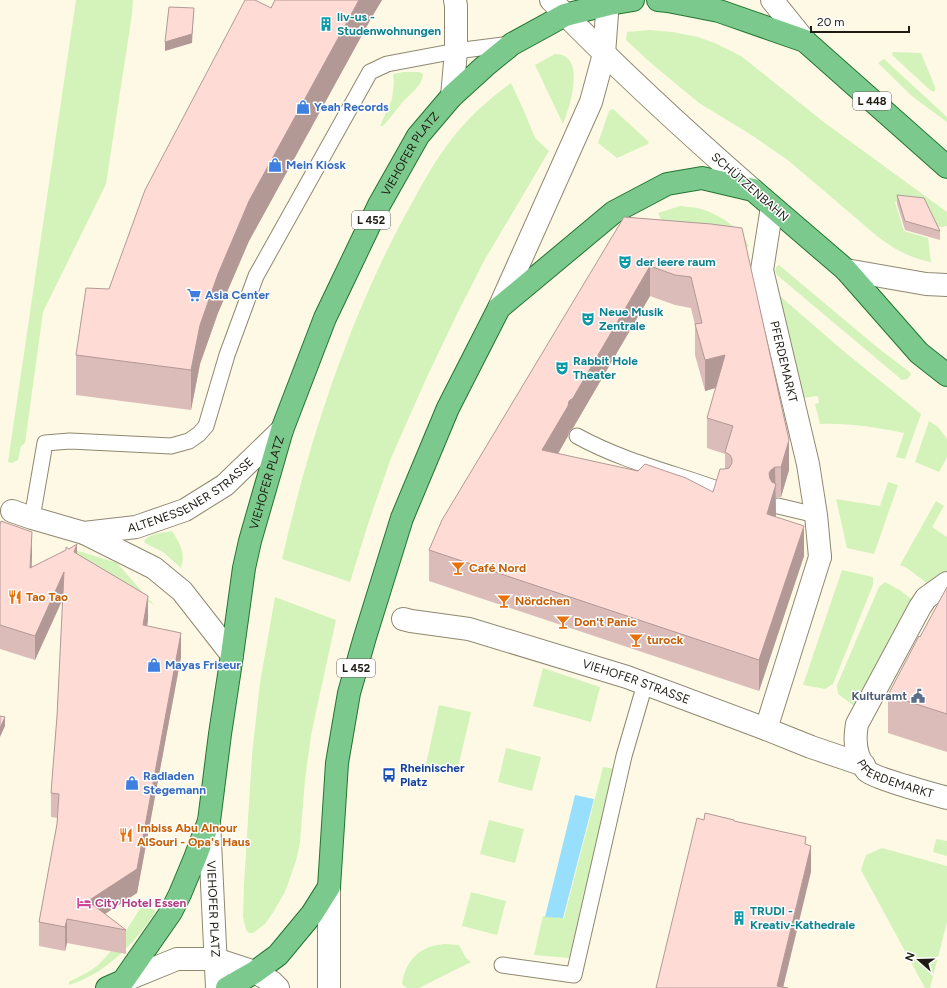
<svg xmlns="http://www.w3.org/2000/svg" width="947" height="988" viewBox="0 0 947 988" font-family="Figtree,sans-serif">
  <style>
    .green { fill: #d3f3ba }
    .water { fill: #98defd }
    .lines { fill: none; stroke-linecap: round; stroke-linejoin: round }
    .service-casing { stroke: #8f8871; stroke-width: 17 }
    .pedestrian-casing { stroke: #8f8871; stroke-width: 24 }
    .minor-casing { stroke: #8f8871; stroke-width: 24 }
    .secondary-casing { stroke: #8f8871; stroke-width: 24 }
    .primary-casing { stroke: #227531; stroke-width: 24 }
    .service { stroke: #fff; stroke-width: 15 }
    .pedestrian { stroke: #fff; stroke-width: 22 }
    .minor { stroke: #fff; stroke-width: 22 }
    .secondary { stroke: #fff; stroke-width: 22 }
    .primary { stroke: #7cc98d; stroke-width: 22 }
    .wall { fill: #dbbcb8; fill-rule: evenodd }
    .shaded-wall { fill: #b29996 }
    .building { fill: #ffdbd6; stroke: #b29996; fill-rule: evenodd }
    .labels { text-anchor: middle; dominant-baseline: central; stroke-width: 3; stroke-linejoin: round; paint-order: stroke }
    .shield { fill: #fff; stroke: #62605a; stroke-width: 1 }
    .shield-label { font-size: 11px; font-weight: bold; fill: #1e1c13 }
    .culture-label { font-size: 12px; font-weight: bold; fill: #0d838f; stroke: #fff; text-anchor: start }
    .shop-label { font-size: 12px; font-weight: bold; fill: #366cbe; stroke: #fff; text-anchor: start }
    .street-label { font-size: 12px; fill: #1e1c13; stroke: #fff }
    .food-label { font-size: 12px; font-weight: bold; fill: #c56008; stroke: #fff; text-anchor: start }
    .service-label { font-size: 12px; font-weight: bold; fill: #4e5e75; stroke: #fff; text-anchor: end }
    .transit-label { font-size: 12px; font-weight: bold; fill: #164399; stroke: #fff; text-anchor: start }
    .hotel-label { font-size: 12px; font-weight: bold; fill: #b23c85; stroke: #fff; text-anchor: start }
  </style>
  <rect width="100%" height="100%" fill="#fef9e4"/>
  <g class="green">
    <path d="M76 0H133L132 14 106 184 43 312 25 443 21 446 18 460 12 463 8 462Z"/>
    <path d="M649 30 672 32 698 37 717 44 741 56 825 123 947 212V226L942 227H935L925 205 895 202 904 231 928 238 931 262C910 258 894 249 878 237L789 161 753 136 699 103 652 64 626 40 627 32Z"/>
    <path d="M893 52 921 53 935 87V90L934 92 930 90 892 55Z"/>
    <path d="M555 54C587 54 570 106 563 124L535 65Z"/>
    <path d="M884 59 947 117V122L913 97 878 63Z"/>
    <path d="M403 72H419L423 74C422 87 408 95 401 104 395 112 389 119 383 126H380L392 99 394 82 393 74Z"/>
    <path d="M511 83 524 111 535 138 549 151 484 261 458 312 426 379 391 458 368 524 350 582 282 559C309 442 346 327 402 221 418 192 433 162 454 136 470 116 490 98 511 83Z"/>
    <path d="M613 109 649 142 648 144 617 158 598 143 609 111Z"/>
    <path d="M680 206C688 207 697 207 704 210 723 217 742 229 749 247L672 242 658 213Z"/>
    <path d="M779 265 878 348 911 373 910 376 907 379 902 380 777 275 775 271 776 267Z"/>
    <path d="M780 296 841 349 921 414 905 459 896 457 904 433C875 427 848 423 820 424L815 404 819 403 818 396 803 398Z"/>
    <path d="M929 421 938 427 947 439V457L939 472 915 462Z"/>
    <path d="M888 482 898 485 874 554 847 548 836 499 880 506Z"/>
    <path d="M936 501 944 506 932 527 947 537V571L928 584 907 568 900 565Z"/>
    <path d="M172 531C180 543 186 554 181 568L163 552 145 543 144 541C150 533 163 533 172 531Z"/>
    <path d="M79 551 117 563 154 605 70 557 73 552Z"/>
    <path d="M842 570 873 577V585L833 684 825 689 803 685Z"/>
    <path d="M885 582 901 591 914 601 857 708 838 694 837 685 879 587Z"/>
    <path d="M275 597 336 620 311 735 305 780 300 842 296 861 285 892 274 911 265 924 253 933H249L246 930 243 917 244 885 252 755 260 683Z"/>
    <path d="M543 668 600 687 591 722 533 706Z"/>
    <path d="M439 705 471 712 457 772 426 764Z"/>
    <path d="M506 748 541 757 532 791 498 782Z"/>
    <path d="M603 767 615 769 569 958 534 955 543 916 564 918Z"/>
    <path d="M489 820 524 829 515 863 480 854Z"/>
    <path d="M936 839 947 841V856L933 852Z"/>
    <path d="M882 848 947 866V922L930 988H925L861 870 866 855Z"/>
    <path d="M471 892 506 901 497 935 462 926Z"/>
    <path d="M145 906 156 911C135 943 107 973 69 985V982C78 977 90 972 98 965 116 948 128 928 141 907Z"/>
    <path d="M445 944 459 945 466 958 471 962 419 988H407L402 984C406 959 420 946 445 944Z"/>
  </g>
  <path class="water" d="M575 795 594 799 563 918 545 917Z"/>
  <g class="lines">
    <defs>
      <g id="service">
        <path d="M577 436C622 461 674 473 723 491"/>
        <path d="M778 506 816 515"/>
        <path d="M32 518 45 443 70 441 171 446 189 441 199 434 206 426 227 355 256 276 370 72 387 64 456 51 511 44"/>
        <path d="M502 965 574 975 624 756 645 684"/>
      </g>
      <g id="pedestrian">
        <path id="s1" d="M403 619 411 621 469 629 627 677 766 729 811 747 864 765"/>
        <path d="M766 729 820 557"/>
      </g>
      <g id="minor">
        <path id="s2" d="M772 207 762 270 808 464 816 515 820 557"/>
        <path d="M12 511 32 518 84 533 154 568 182 591 232 655"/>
        <path id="s3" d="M84 533 136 527 185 510 225 485 282 430"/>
        <path id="s4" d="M947 583 926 598 920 607 857 724C854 740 855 757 867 771 874 778 933 794 947 798"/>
      </g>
      <g id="secondary">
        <path d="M551 0C615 66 683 129 753 190"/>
        <path d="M772 0 805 41"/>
        <path d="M452 96 456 51V6L455 0"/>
        <path d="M846 270 926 284 947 285"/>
        <path d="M499 308 591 102 604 54 608 0"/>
        <path id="s5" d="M209 821 217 988"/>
        <path d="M329 887V988"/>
        <path d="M123 981 177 959H215L255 972 272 982 278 988"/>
      </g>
      <g id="primary">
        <path d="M658 0 668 1 719 11 805 41 947 167"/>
        <path id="s6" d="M107 988 123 981 171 912 180 894 195 858 209 821 220 734 232 655 244 568 250 541 282 430 325 318 379 205 418 136 452 96 485 66 512 44 565 15 609 4 633 0"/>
        <path d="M227 988 255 972 278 955 312 914 329 887 337 763 349 693 365 637 402 518 448 408 499 308 614 212 667 184 702 178 753 190 846 270 919 353 947 375"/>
      </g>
    </defs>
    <use href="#service" class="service-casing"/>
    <use href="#pedestrian" class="pedestrian-casing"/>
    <use href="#minor" class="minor-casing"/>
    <use href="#secondary" class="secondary-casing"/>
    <use href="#primary" class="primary-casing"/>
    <use href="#service" class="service"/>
    <use href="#pedestrian" class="pedestrian"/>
    <use href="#minor" class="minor"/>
    <use href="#secondary" class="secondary"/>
    <use href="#primary" class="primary"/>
  </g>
  <g class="wall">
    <path d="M275 0H382L373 15 249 241 218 313 200 364 191 410 76 395V355L109 289Z"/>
    <path d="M897 195 940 231V240L905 230 897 204Z"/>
    <path d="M624 217 711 224 789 470 781 497 776 498V515L775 517 804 556 759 691 429 581V550ZM650 296 675 305 691 308 695 325V355L705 391 716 388 707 418V448L725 454V469H724L713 492 558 454 568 436 569 432 573 428Z"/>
    <path d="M0 525 32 556V567L77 554 148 620 147 626 181 657 137 893 105 914 126 930V954L67 943 65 951 39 946V922L57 824 58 818 51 817V793L57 716 63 599 35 660 0 649Z"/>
    <path d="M947 587V752L888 733V695Z"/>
  </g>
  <g class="shaded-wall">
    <path d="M359 0H382L373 15 249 241 218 313 200 364 191 410V370L200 325 218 274 249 201Z"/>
    <path d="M194 8 192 43 165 51V42Z"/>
    <path d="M650 266V296L573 428 569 432 568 436 542 481V450L569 401Z"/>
    <path d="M725 355V385L705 391V360Z"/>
    <path d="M789 440V470L781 497V467Z"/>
    <path d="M775 467 776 515 767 545V514L769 473 771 470Z"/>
    <path d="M804 526V556L759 691V660Z"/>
    <path d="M32 532V556L30 592V568Z"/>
    <path d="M77 544V568L74 552Z"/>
    <path d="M64 572V596L35 660V636Z"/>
    <path d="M148 596V620L143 649V625Z"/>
    <path d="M181 633V657L137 893 91 923 88 901Z"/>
    <path d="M5 717V726L0 737V728Z"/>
    <path d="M811 846V872L783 988 777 986Z"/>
    <path d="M67 919V943L65 951V927Z"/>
  </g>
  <g class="building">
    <path d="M245 0H255L271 8 275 0H359L249 201 218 274 200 325 191 370 76 355 86 288 109 289 145 190Z"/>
    <path d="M169 7 194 8 192 34 165 42Z"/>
    <path d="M897 195 924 198 940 231 905 221Z"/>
    <path d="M624 217 711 224 742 228 789 440 781 467H775L771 470 769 473 770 479 772 482 776 484 767 514 804 526 759 660 429 550 442 520ZM650 266 675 275 691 277 702 323 695 324 705 360 725 355 707 418 733 426 725 452 730 455 732 459V463L729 468 724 469H720L713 492 686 478 645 464 638 471 542 450 568 406 569 401 573 398Z"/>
    <path d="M1 521 32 532 30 568 66 550V547L69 549 77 544 74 552 148 596 143 625 181 633 137 869 88 901 126 930 67 919 65 927 39 922 57 824 59 794 51 793 57 716 64 572 35 636 0 625V525Z"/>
    <path d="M947 587V714L888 695 919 636 920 637Z"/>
    <path d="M0 716 5 717 0 728Z"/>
    <path d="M705 813 734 820V821L806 837 805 844 811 846 777 986 788 988H656L697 818 704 820Z"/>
  </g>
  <defs>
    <symbol id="building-bare" viewBox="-9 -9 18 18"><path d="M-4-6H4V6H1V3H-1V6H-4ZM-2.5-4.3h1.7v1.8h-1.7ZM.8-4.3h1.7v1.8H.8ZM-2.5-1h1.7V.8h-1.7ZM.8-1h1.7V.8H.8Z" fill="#0f9aa8" stroke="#fff" stroke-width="2.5" paint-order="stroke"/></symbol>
    <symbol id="shop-bare" viewBox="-9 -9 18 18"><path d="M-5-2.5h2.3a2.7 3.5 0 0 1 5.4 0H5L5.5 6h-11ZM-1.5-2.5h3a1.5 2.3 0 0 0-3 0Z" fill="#3f7fe0" stroke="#fff" stroke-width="2.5" paint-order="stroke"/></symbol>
    <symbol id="theatre-bare" viewBox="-9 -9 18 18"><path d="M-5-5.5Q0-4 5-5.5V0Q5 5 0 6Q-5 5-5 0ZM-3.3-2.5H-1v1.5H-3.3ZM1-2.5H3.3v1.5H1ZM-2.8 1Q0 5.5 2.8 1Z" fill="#0f9aa8" stroke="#fff" stroke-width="2.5" paint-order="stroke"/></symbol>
    <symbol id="supermarket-bare" viewBox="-9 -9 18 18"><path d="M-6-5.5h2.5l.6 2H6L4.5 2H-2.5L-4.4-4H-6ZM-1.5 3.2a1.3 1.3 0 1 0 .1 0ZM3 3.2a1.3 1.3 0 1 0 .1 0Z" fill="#3f7fe0" stroke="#fff" stroke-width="2.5" paint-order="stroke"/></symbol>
    <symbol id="bar-bare" viewBox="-9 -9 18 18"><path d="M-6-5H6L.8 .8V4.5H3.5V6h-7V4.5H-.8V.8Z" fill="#e8710a" stroke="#fff" stroke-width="2.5" paint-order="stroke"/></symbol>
    <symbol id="restaurant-bare" viewBox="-9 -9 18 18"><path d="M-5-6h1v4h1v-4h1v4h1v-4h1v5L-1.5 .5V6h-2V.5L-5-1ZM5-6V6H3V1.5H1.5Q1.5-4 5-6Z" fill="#e8710a" stroke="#fff" stroke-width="2.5" paint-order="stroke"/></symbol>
    <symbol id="civic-bare" viewBox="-9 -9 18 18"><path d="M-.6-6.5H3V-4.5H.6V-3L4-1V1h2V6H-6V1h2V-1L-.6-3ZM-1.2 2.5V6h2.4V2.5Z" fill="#5c6f8a" stroke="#fff" stroke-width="2.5" paint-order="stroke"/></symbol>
    <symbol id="bus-bare" viewBox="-9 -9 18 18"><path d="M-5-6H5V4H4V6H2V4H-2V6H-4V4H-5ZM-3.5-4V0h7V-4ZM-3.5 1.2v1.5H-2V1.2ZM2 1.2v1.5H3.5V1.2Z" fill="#1a4fb4" stroke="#fff" stroke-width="2.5" paint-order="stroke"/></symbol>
    <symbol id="hotel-bare" viewBox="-9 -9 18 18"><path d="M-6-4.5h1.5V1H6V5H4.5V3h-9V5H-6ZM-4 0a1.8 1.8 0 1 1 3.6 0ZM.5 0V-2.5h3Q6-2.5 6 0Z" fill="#d1479c" stroke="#fff" stroke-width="2.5" paint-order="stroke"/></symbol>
  </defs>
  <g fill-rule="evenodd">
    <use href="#building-bare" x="316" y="14" width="20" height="20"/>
    <use href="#shop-bare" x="293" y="97" width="20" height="20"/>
    <use href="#shop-bare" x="265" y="155" width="20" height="20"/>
    <use href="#theatre-bare" x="615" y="252" width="20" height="20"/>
    <use href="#supermarket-bare" x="184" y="285" width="20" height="20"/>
    <use href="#theatre-bare" x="578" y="309" width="20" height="20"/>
    <use href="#theatre-bare" x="552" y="358" width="20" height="20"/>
    <use href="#bar-bare" x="448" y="558" width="20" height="20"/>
    <use href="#restaurant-bare" x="5" y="587" width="20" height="20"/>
    <use href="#bar-bare" x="494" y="591" width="20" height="20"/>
    <use href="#bar-bare" x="553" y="612" width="20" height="20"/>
    <use href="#bar-bare" x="626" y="630" width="20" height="20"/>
    <use href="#shop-bare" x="144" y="655" width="20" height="20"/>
    <use href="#civic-bare" x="908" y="686" width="20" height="20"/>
    <use href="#bus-bare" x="379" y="765" width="20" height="20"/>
    <use href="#shop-bare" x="122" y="773" width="20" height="20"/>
    <use href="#restaurant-bare" x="116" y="825" width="20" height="20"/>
    <use href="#hotel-bare" x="74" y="893" width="20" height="20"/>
    <use href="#building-bare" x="729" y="908" width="20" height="20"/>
  </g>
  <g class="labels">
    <g class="shield">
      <rect x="853" y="92" width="38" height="18" rx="3"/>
      <rect x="352" y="211" width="38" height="18" rx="3"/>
      <rect x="337" y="659" width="38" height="18" rx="3"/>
    </g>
    <g class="shield-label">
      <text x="872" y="101">L 448</text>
      <text x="371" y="220">L 452</text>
      <text x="356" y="668">L 452</text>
    </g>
    <g class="culture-label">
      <text x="337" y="17">liv-us -<tspan x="337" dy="14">Studenwohnungen</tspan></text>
      <text x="636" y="262">der leere raum</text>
      <text x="599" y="312">Neue Musik<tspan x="599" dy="14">Zentrale</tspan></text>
      <text x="573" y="361">Rabbit Hole<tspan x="573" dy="14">Theater</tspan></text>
      <text x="750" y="911">TRUDI -<tspan x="750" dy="14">Kreativ-Kathedrale</tspan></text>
    </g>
    <g class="shop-label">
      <text x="314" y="107">Yeah Records</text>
      <text x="286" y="165">Mein Kiosk</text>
      <text x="205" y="295">Asia Center</text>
      <text x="165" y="665">Mayas Friseur</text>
      <text x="143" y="776">Radladen<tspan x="143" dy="14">Stegemann</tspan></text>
    </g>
    <g class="street-label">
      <text stroke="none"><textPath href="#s6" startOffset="904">VIEHOFER PLATZ</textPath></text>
      <text transform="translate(750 187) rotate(41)">SCHÜTZENBAHN</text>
      <text stroke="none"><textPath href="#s2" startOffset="158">PFERDEMARKT</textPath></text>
      <text stroke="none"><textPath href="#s6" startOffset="544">VIEHOFER PLATZ</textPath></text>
      <text stroke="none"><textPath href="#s3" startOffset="116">ALTENESSENER STRASSE</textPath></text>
      <text stroke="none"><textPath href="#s1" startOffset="242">VIEHOFER STRASSE</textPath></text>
      <text stroke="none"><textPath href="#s4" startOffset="248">PFERDEMARKT</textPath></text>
      <text stroke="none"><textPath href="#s5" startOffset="88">VIEHOFER PLATZ</textPath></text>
    </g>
    <g class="food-label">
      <text x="469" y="568">Café Nord</text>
      <text x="26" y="597">Tao Tao</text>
      <text x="515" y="601">Nördchen</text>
      <text x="574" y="622">Don't Panic</text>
      <text x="647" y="640">turock</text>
      <text x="137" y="828">Imbiss Abu Alnour<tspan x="137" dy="14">AlSouri - Opa's Haus</tspan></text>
    </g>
    <g class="service-label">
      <text x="907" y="696">Kulturamt</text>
    </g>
    <g class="transit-label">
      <text x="400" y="768">Rheinischer<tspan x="400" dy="14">Platz</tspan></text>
    </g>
    <g class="hotel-label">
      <text x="95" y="903">City Hotel Essen</text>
    </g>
  </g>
  <g transform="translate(919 960) rotate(290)" stroke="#ffffff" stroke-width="3" paint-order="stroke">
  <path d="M0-3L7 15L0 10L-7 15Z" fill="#1e1c13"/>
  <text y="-6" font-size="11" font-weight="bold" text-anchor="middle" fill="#1e1c13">N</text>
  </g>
  <path d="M811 26v6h98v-6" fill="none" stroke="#1e1c13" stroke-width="2"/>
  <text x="817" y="26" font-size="12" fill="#1e1c13" stroke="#ffffff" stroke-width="3" paint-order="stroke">20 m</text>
</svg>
